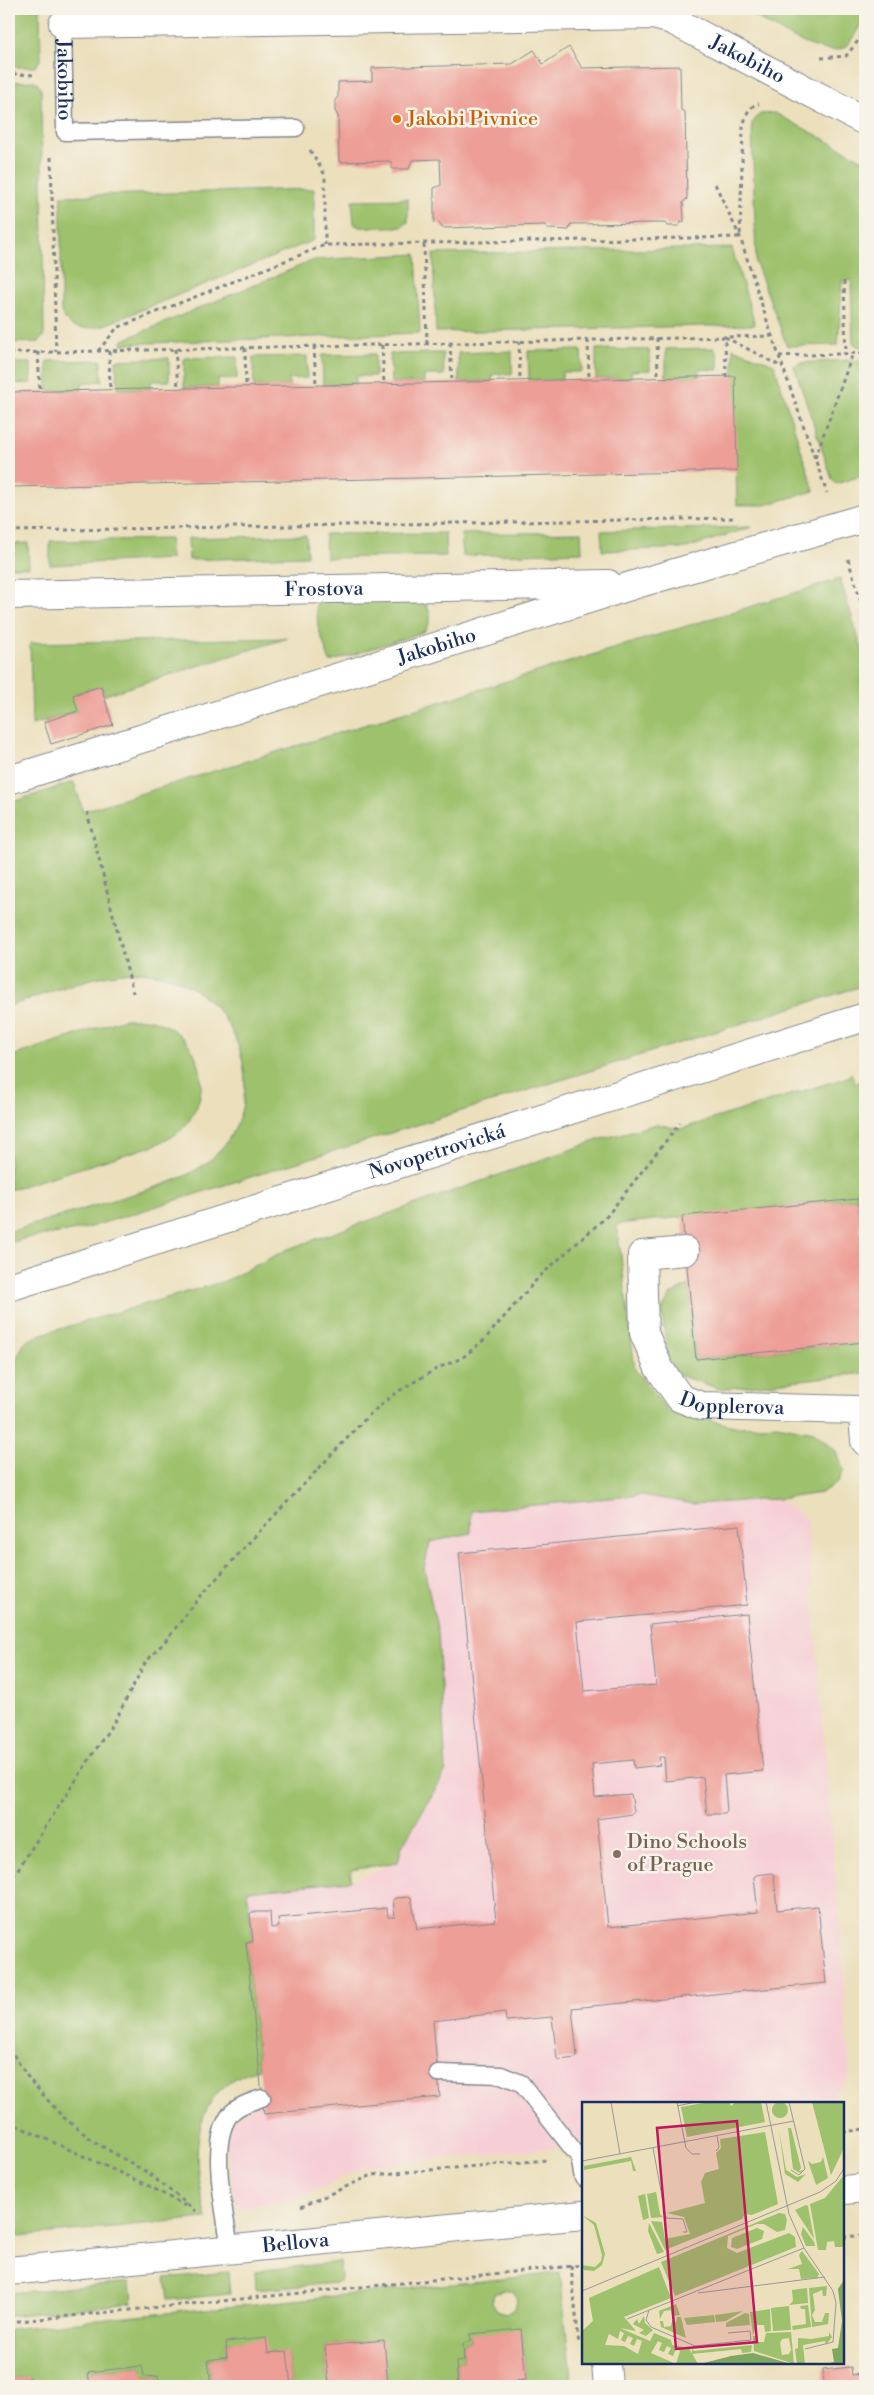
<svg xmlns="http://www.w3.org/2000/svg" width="874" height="2395" viewBox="0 0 874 2395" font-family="'Libre Bodoni',serif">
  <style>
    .built { fill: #f6cfd6 }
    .green { fill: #9dc16c; stroke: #5c7865; fill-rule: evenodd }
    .building { fill: #ed9e96 }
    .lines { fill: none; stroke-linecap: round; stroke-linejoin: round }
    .lane-casing { stroke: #83878d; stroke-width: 19 }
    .street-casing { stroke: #83878d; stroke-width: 30 }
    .secondary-casing { stroke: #83878d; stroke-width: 30 }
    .path { stroke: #83878d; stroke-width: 3; stroke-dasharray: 4 4; stroke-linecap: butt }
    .lane { stroke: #fff; stroke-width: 16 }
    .street { stroke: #fff; stroke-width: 28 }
    .secondary { stroke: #fff; stroke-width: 28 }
    .food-dot { fill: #e8710a; stroke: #f7f3e8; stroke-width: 2 }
    .education-dot { fill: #8d6e63; stroke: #f7f3e8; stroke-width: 2 }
    .labels { text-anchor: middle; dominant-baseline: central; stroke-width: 5; stroke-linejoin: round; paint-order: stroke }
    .street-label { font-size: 20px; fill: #1b2f5e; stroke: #f7f3e8 }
    .food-label { font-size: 20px; fill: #c56008; stroke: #f7f3e8; text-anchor: start }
    .education-label { font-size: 20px; fill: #785e54; stroke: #f7f3e8; text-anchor: start }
    .inset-road { fill: none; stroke: #989996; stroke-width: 1 }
    .view { fill: #c2185b; fill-opacity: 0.15; stroke: #c2185b; stroke-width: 2.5 }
    .inset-edge { fill: none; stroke: #1b2f5e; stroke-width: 2.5 }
  </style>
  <rect width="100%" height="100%" fill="#f7f3e8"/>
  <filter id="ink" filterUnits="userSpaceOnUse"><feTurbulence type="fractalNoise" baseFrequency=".02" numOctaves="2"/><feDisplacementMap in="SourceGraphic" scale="10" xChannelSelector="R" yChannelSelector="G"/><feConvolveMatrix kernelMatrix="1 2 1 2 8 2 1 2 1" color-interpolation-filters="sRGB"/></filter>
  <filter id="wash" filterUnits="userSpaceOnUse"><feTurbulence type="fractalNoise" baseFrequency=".0096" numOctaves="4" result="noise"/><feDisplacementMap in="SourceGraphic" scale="20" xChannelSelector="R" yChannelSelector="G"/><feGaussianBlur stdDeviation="1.12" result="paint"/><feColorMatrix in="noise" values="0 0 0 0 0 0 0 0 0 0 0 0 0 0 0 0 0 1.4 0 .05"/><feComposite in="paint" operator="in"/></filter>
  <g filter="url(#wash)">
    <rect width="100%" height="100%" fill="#ebdfbc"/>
    <path class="built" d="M642 1495 694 1504 779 1499 806 1519 840 1935 850 2077 825 2104H583V2145L366 2166 294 2201 241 2207 235 2203 222 2129 262 2098 247 1891 351 1881 398 1862 438 1633 424 1568 430 1542 470 1533V1511Z"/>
    <g class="green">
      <path d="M9 9H40L41 59 35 67H9Z"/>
      <path d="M742 9H865V22L863 21C858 29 852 41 845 47 822 62 763 20 742 9Z"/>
      <path d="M35 81 41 89 44 335 39 342 9 343V102H12V82Z"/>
      <path d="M775 113 865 161V347H859L853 343 851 280 842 281 838 345 787 346 756 263 752 123 760 114Z"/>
      <path d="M314 189V240L102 326C84 330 69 331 61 312V196Z"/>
      <path d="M408 199V222L402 227H359L354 224 352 200Z"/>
      <path d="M732 248 755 325 436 332 433 254Z"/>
      <path d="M416 254 420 333 122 344 123 340 314 260Z"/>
      <path d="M714 348 718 356V370L699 369V377L666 378V349Z"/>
      <path d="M733 348 774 364 814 491 764 505H737Z"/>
      <path d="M596 349 649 350 650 370 631 371V378L596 379Z"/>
      <path d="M581 350 582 372H562V380L529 381 528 351Z"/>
      <path d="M512 351V374H493L492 381 459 382 458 353Z"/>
      <path d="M443 353 444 375H424V383H391L390 354Z"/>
      <path d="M375 354V376H356V384L323 385 322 355Z"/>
      <path d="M307 356V378L289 379V386L254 387 253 357Z"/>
      <path d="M237 357V379H218V387L184 388V358Z"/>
      <path d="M169 358V381H151V389H118L116 360Z"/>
      <path d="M865 359V475L836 484 832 479 794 366 799 363Z"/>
      <path d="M101 360 102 381 82 383V390L48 391 47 361Z"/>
      <path d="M9 363H31V383L12 384V392H9Z"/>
      <path d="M752 527 687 548 602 551 601 531Z"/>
      <path d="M581 532 582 552 463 556 461 534Z"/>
      <path d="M445 533 446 556 326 558 325 534Z"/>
      <path d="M306 535 307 556 189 560 188 538Z"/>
      <path d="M170 539 171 559 50 565V541Z"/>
      <path d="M28 543 29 567H9V544Z"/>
      <path d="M840 579 865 659V985L84 1229 27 1238 9 1243V1232C45 1221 81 1210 117 1199 147 1189 179 1183 205 1164 280 1107 242 986 151 973 108 967 51 993 9 1006V803L74 782 83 811 87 810Z"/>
      <path d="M418 600C432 606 434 622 423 632L330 662 318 627 316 601Z"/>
      <path d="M288 638 105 695 101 686 74 694 78 711 32 725 30 643Z"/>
      <path d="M124 1019C133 1019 143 1018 151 1020 200 1033 217 1088 185 1126 177 1136 161 1143 149 1147L9 1190V1057Z"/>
      <path d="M851 1073 855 1083 865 1080V1198L617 1224 635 1370 668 1411 739 1427 777 1425 814 1432 835 1450 844 1470 838 1482 821 1493 779 1499 694 1504 642 1495 471 1511V1533L430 1542 424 1568 438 1633 446 1771 402 1846 398 1862 351 1870V1881L247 1891 253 1942H246L259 2069C188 2087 191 2160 206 2218L9 2237V1393L16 1359 25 1342 42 1334 225 1281 288 1249 598 1140 657 1124 680 1129 848 1077Z"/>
      <path d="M689 1285 696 1359 865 1342V1373L720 1389 681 1376 668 1361 662 1310 671 1294Z"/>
      <path d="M340 2262 341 2280 336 2283 256 2290 255 2271Z"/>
      <path d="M228 2272 230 2294 168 2300 165 2278Z"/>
      <path d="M560 2273 572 2386H461L526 2380 521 2330 470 2335 471 2341 463 2343 464 2361 456 2362 458 2386H388L383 2340 325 2346 329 2386H291L287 2352 268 2353 245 2341 226 2342 227 2357 208 2360 211 2386H159L158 2376 144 2377 142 2366 89 2372 90 2386H32L31 2378 9 2380V2329ZM503 2289 512 2291 517 2299 515 2309 506 2314 497 2311 492 2303 494 2294Z"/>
      <path d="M130 2282 132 2303 9 2316V2293Z"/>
    </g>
    <g id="blocks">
      <g class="building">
        <path d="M569 47 582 68 680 66 681 110 685 112 687 199 683 202 684 222H681L679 226H667L665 223 571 224 569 230 548 229 545 225 442 228 439 222 434 223V188L441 185 440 159 412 160 409 169H392V163L390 161 339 162 338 116 335 111V100L338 97V82L372 81V68L512 64 534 50 543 64Z"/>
        <rect x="9" y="67" width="4" height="35"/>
        <path d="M735 376 737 471 9 487V392Z"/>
        <path d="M101 686 113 725 51 744 44 722 78 711 73 695Z"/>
        <path d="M858 1199 865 1274V1342L696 1359 682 1216Z"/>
        <path d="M739 1525 747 1605 577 1622 584 1691 656 1685 650 1624 747 1614 763 1771 724 1775 727 1811 725 1814H707L703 1777 666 1781 664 1757H659L660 1765 634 1768 633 1760 592 1764 595 1797 631 1794 634 1811 633 1814 597 1819 608 1927 758 1912 754 1877 756 1875 772 1873 774 1875 777 1910 818 1906 826 1983 572 2008 577 2055 576 2058 559 2060 557 2059 552 2017 506 2021 505 2012 433 2021 440 2097 264 2114 246 1942H253L250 1914 252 1912H270L271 1928 279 1927 278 1918 387 1908 388 1917H395L393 1900 395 1898 411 1897 417 1929 496 1921 459 1553Z"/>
        <path d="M521 2329 526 2380 458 2386 456 2362 464 2361 463 2343 471 2341 470 2334Z"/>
        <path d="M266 2338 268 2353 287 2351 291 2386H211L208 2360 227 2357 226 2342Z"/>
        <path d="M384 2340 388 2386H329L325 2346Z"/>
        <path d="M142 2366 144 2377 158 2376 159 2386H90L88 2372Z"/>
        <path d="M851 2367 852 2375 863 2374 865 2386H824L823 2370Z"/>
        <path d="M31 2378 32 2386H9V2380Z"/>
      </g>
    </g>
  </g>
  <g filter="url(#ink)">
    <use href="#blocks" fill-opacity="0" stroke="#83878d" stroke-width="1"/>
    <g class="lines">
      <defs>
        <g id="lane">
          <path id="s1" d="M63 24 65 132 296 128"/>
          <path d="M438 2073 501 2075 521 2083 579 2157 583 2178"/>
          <path d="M230 2250C226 2215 208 2146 229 2116 236 2106 250 2102 262 2098"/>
        </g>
        <g id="street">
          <path id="s2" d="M63 24 653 15 672 20 865 121"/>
          <path id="s3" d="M9 595 608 584"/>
          <path id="s4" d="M9 780 640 583 865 518"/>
          <path id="s5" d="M685 1251 642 1255 644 1333 659 1368 680 1398 701 1406 858 1410 863 1416 865 1441"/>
          <path d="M843 2190 865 2188"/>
          <path id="s6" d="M9 2271 583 2215"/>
          <path d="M606 2364 608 2386"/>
        </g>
        <g id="secondary">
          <path id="s7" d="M9 1287 865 1017"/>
        </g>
      </defs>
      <use href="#lane" class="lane-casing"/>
      <use href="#street" class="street-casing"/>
      <use href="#secondary" class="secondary-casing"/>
      <g class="path">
        <path d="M821 58 846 56 865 32"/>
        <path d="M13 74 37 75"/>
        <path d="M310 150 325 175V245"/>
        <path d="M51 157 56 352"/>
        <path d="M715 184 740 237 772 336 827 493"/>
        <path d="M424 244 427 343"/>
        <path d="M844 281 846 354"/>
        <path d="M657 338 658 378"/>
        <path d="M588 340 589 379"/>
        <path d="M519 341 520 381"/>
        <path d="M450 343 452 382"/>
        <path d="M382 345 384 384"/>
        <path d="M314 346 316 385"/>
        <path d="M245 348 246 386"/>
        <path d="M175 349 178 388"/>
        <path d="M98 351 117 328 325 245 740 237 743 127C746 117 747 106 759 104"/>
        <path d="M109 351 110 390"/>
        <path d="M38 352 40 391"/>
        <path d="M9 353 772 336"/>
        <path d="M779 356 865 353"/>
        <path d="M726 377 725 337 782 367"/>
        <path d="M815 458 853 353"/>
        <path d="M9 531 736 518"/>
        <path d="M848 559 865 615"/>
        <path d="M87 812 133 993"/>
        <path d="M9 1883 117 1717 145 1663 168 1638 199 1598 244 1548 369 1415 397 1392 438 1368 462 1358 484 1340 539 1277 607 1216 680 1123"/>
        <path d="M9 2048 29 2079 62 2116 93 2141 148 2173 196 2211"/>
        <path d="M9 2122 149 2186 189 2208"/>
        <path d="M843 2132 865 2129"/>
        <path d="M301 2207 372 2175 547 2160"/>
        <path d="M843 2237 865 2235"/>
        <path d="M571 2266 579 2345"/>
        <path d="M9 2322 583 2265"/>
      </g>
      <use href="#lane" class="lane"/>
      <use href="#street" class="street"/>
      <use href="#secondary" class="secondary"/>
    </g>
  </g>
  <circle class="food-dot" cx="397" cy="119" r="5"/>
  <circle class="education-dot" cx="617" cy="1854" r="5"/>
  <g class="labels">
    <g class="street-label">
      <text stroke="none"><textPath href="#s2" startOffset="695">Jakobiho</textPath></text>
      <text stroke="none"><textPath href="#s1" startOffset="56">Jakobiho</textPath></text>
      <text stroke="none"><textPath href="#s3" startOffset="315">Frostova</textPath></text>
      <text stroke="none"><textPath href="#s4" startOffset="448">Jakobiho</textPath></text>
      <text stroke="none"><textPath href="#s7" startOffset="449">Novopetrovická</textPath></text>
      <text stroke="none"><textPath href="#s5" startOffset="249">Dopplerova</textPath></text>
      <text stroke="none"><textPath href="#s6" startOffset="288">Bellova</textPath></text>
    </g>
    <g class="food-label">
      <text x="407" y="119">Jakobi Pivnice</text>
    </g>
    <g class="education-label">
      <text x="627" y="1842">Dino Schools<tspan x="627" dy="23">of Prague</tspan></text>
    </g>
  </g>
  <g transform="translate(582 2102)">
    <rect width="262" height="262" fill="#ebdfbc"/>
    <path d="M127 0H147L149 4 154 0H179L183 20 105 35 99 5ZM230 0H261L262 46 249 73ZM190 8a8 8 0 1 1 16 0a8 8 0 1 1-16 0ZM206 26H209L219 66 217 69 222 68 218 71 211 67ZM197 28 204 68 215 75 224 72 216 80 203 72ZM183 30 196 102 170 113 163 112 160 117 83 148 69 119 80 120 83 137 108 132 102 115 85 111 123 101 119 80 123 71 137 67 134 51 139 46 138 37ZM49 55 54 69H51L49 59 2 68V64ZM241 55 246 76 234 83 226 59 230 62 239 60ZM262 73V161L261 145H253L252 139 245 140 244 148H236L228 102 243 96ZM74 90 78 112 81 115 69 116 65 92ZM63 92 67 116 61 118 56 94ZM224 103 226 104 232 137 213 108ZM197 111 203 112 205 118 203 128 195 130 182 122H175L146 134 145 146 155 151 207 131 213 135 214 145 93 194 79 160ZM0 113 14 121 23 152 20 163 12 169 2 168 0 163 13 165 19 159 20 153 12 123ZM67 121 82 150 75 152 66 129ZM221 125 232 140 233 144H224L219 132ZM175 126 182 129 180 137 155 147 149 145 150 136ZM220 149 237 172 235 176 219 177 217 167H206L220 162 217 153ZM77 165 89 196 42 215 54 229 38 226 68 239 72 231 89 238 90 243 107 246 116 262H0V229L11 219 7 196ZM38 229 42 231 39 238 43 240 46 234 51 236 48 242 52 244 55 237 60 239 56 252 42 244 23 243 27 232 36 237ZM76 239 80 241 77 248 82 250 85 244 89 246 86 252 91 254 94 247 98 249 94 262 69 251ZM245 184 244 194H241L240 188 231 192 233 208 230 213 233 220H240L243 211H247L246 222 230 225 227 186ZM225 186 226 201 207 203 211 199 210 188ZM94 202 98 213 90 214 89 208 82 209 78 217 77 209ZM226 203 229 225 211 228 210 224 224 222 223 207H219L218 204ZM207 204 209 228 191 229 189 206ZM188 207 189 229 183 230 182 223H175L171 233 168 210ZM161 209 144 219 134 220 133 213ZM163 211 167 212 168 223 144 225V221ZM132 213 133 220 105 223 102 216ZM62 214 63 221 71 228 64 234 57 231 62 228 51 222 55 217 57 222ZM91 215 94 221 95 215H99L104 236 79 225 78 219H81L82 225 89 224ZM209 230 212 262 172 249 171 234H174L175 240H182L184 231ZM207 236 209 248 207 252 200 253 198 241 200 237ZM247 230 250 235 244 243 243 239 221 243 223 262H215L213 247 216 246V236L229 237 247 234ZM170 243 169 250 160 251 159 247 110 252V247L112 249Z" fill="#9dc16c" fill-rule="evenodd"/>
    <path d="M262 178V262H243L252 260 250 247 256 246 260 219 256 187ZM171 251 209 262H118L149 254Z" fill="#7ea760"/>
    <path class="inset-road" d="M29 0 38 52M95 0 104 46 110 52H118M184 0 207 112 222 146 251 189 254 201 251 240 223 247M207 0 223 67 217 73 209 68M95 4 114 0M71 46 84 116 101 117 105 130H101M134 49 137 45 135 34M0 59 212 19M0 189 238 90 254 79 263 65M116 191 243 175M67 208 64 218 69 225 113 244 169 238 168 229 146 231M45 217 222 146"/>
    <path class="view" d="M155 19 175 240 94 247 75 26Z"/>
    <rect width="262" height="262" class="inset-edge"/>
  </g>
  <rect width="874" height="2395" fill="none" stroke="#f7f3e8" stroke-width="30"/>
</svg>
